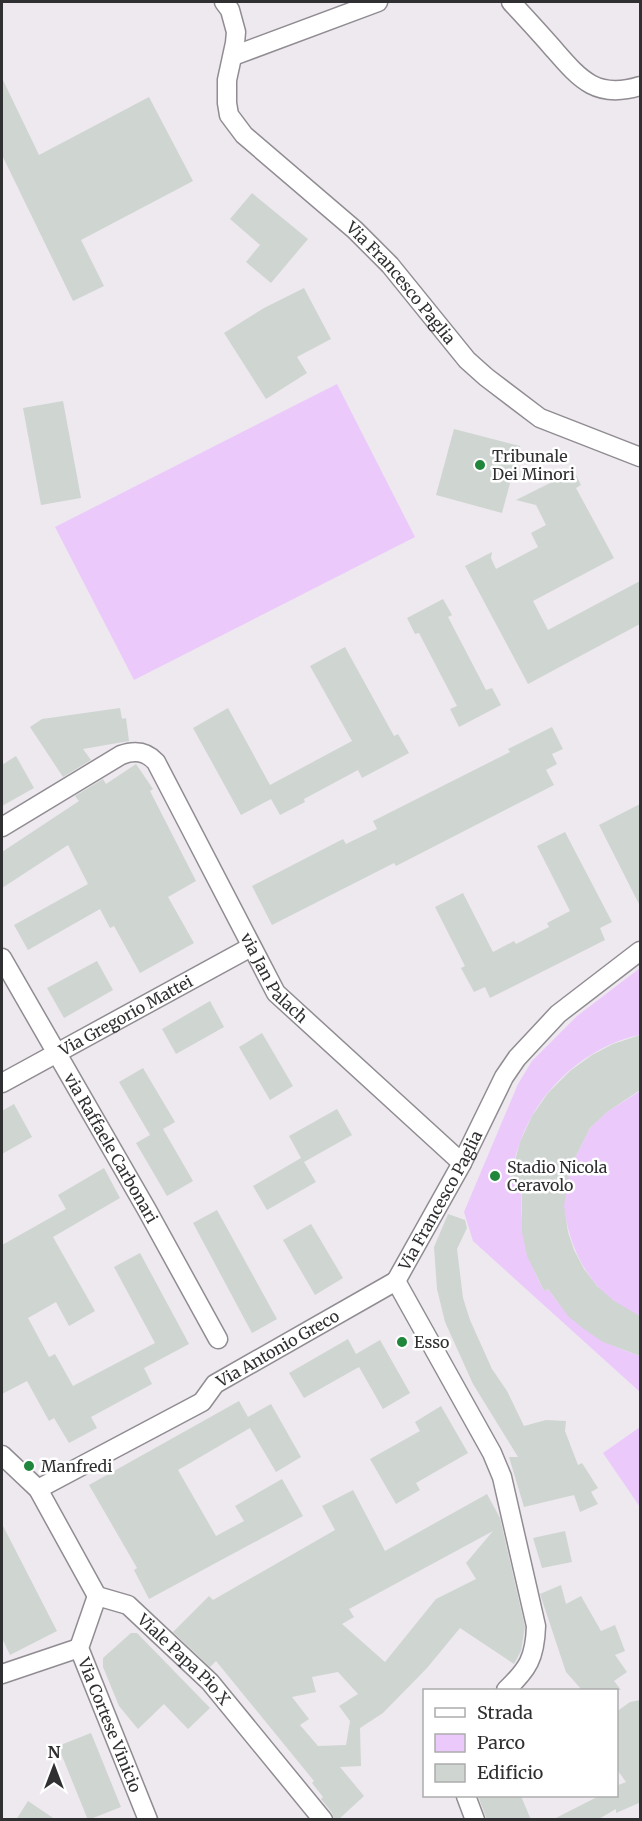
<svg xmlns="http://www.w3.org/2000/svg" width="642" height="1821" viewBox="0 0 642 1821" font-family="Merriweather,serif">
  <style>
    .green { fill: #ecc9fb }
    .building { fill: #cfd5d0; fill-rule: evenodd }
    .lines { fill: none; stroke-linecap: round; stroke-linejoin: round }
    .street-casing { stroke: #908c92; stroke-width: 21 }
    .street { stroke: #fff; stroke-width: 18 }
    .poi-dot { fill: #1f863b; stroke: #fff; stroke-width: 2 }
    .labels { text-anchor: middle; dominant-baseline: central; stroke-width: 5; stroke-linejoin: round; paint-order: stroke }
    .street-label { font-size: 16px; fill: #302f31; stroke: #fff }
    .poi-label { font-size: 16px; fill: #302f31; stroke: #fff; text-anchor: start }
  </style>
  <rect width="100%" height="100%" fill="#ede9ef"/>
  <g class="green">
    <path d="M337 384 415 537 134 680 55 527Z"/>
    <path d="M640 968V1035C596 1043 553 1078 532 1116 520 1137 514 1160 509 1182L522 1185C520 1228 523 1252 544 1291L548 1289C573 1325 598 1342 640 1356V1392L473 1241 464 1212 518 1084 532 1061 577 1016Z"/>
    <path d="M640 1091V1316C596 1298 572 1258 565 1213L528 1214 570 1168 590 1128 607 1112Z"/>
    <path d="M640 1427V1507L603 1453Z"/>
  </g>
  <g class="building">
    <path d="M2 78 39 155 149 97 193 181 81 240 104 286 73 301 2 155Z"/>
    <path d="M252 193 308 239 271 283 246 262 260 245 230 219Z"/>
    <path d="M304 288 331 339 297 357 307 373 266 399 224 333 264 308Z"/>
    <path d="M63 401 81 498 41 505 23 408Z"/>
    <path d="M454 429 520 446 502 513 436 495Z"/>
    <path d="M574 471 581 485 576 488 614 558 533 601 548 630 640 581V624L528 684 465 566 492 552 491 558 496 569 538 547 531 533 546 525 536 505 516 500Z"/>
    <path d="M443 599 452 615 448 617 486 690 492 688 501 705 459 727 450 709 457 706 419 633 415 634 407 618Z"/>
    <path d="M345 647 394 736 398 734 409 753 362 778 358 770 304 799 305 802 280 815 271 799 241 815 193 728 228 708 270 785 352 741 310 666Z"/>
    <path d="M120 708 122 719 126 718 129 741 83 749 91 760 63 777 30 727 42 719Z"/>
    <path d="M552 727 563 749 552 754 557 764 546 770 554 785 396 866 394 863 272 925 252 886 343 839 346 844 377 829 373 821 510 752 508 749Z"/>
    <path d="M16 756 34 788 2 806V765Z"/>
    <path d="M136 764 153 789 150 791 196 881 168 897 194 943 140 973 114 926 110 928 100 909 28 950 14 925 88 884 68 845 2 888V852L79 801 75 796 103 779 106 784Z"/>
    <path d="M640 804V906L599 825Z"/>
    <path d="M565 832 612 922 600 928 605 940 490 998 485 987 474 992 461 968 465 966 435 907 463 893 493 952 514 941 516 944 549 927 547 923 570 911 537 846Z"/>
    <path d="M97 961 113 990 64 1018 47 988Z"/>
    <path d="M210 1001 224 1027 176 1054 162 1029Z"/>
    <path d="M262 1033 293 1086 270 1100 239 1047Z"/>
    <path d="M640 1035V1090L607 1112 590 1128 570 1168 564 1206 568 1232 574 1250 584 1269 597 1286 614 1301 640 1316V1356L603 1342 584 1329 569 1317 548 1289 544 1291 527 1256 522 1232V1185L509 1183 520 1142 532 1116 548 1093 570 1071 592 1055 613 1044Z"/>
    <path d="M143 1068 175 1122 163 1129 193 1181 167 1196 136 1143 150 1135 119 1082Z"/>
    <path d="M14 1104 32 1137 2 1154V1111Z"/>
    <path d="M337 1109 352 1135 304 1162 316 1182 267 1210 253 1186 301 1158 289 1136Z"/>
    <path d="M104 1168 120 1198 53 1237 95 1311 69 1326 56 1302 28 1318 49 1357 55 1354 73 1386 155 1343 114 1267 140 1253 189 1344 144 1368 152 1384 91 1417 97 1428 69 1443 54 1418 49 1421 27 1381 2 1394V1245L66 1209 58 1195Z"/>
    <path d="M217 1210 277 1319 252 1333 193 1223Z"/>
    <path d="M448 1214 465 1220 467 1228 457 1249 463 1298 470 1320 492 1369 507 1391 524 1426 546 1420 566 1421 565 1431 578 1465 582 1463 598 1488 591 1492 598 1504 580 1512 574 1495 524 1507 509 1457H518L473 1384 445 1322 437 1289 434 1247Z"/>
    <path d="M311 1224 343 1278 315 1295 283 1240Z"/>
    <path d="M348 1339 356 1354 380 1340 410 1393 383 1409 359 1367 304 1398 289 1373Z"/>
    <path d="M239 1401 248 1417 271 1404 301 1457 276 1472 250 1428 178 1470 216 1536 244 1521 235 1506 282 1479 303 1516 149 1599 134 1570 137 1568 89 1485Z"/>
    <path d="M441 1406 468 1453 416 1483 420 1490 396 1504 370 1459 420 1431 415 1422Z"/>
    <path d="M353 1490 385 1551 487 1494 500 1518 525 1627 521 1651 514 1664 460 1628 427 1668 383 1713 360 1728 361 1766 340 1767 364 1796 338 1820H334L332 1813 321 1799 323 1797 312 1783 314 1781 216 1661 210 1667 173 1632 209 1596 213 1600 335 1530 322 1506ZM493 1531 466 1563 476 1579 436 1599 385 1662 342 1624 354 1617 349 1609ZM338 1672 358 1694 339 1706 350 1721 346 1745 318 1746 300 1725 309 1719 292 1697 316 1692 312 1677Z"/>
    <path d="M2 1524 57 1631 10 1655 2 1638Z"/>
    <path d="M565 1531 572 1562 542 1568 533 1538Z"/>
    <path d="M561 1585 566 1604 581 1596 601 1631 615 1625 625 1651 615 1655 627 1672 614 1681 621 1690H582L566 1672 540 1594Z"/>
    <path d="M131 1633H137L210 1708 188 1729 164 1704 138 1729 119 1706 103 1667V1658Z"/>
    <path d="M640 1700V1805L639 1803 616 1813V1809L597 1820H552L599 1796H616V1786L626 1782 616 1768V1712L630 1702Z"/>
    <path d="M91 1733 121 1807 88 1820 58 1746Z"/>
    <path d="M478 1796H521L531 1820H487Z"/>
    <path d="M28 1801 56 1820H16Z"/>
  </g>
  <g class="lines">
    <defs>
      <g id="street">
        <path id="s1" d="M224 2 230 10 236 32 235 43 227 80V103L229 115 244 135 355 230 390 265 467 360 486 377 540 418 640 457"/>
        <path d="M511 2C524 16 538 31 551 46 579 78 595 100 640 86"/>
        <path d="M233 56 378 2"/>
        <path id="s2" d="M2 827 121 755C135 750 146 751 156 762L276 993 462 1163"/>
        <path id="s3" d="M2 958 147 1210 218 1339"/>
        <path id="s4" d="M2 1083 251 947"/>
        <path d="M396 1281 492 1453 502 1477 536 1626C535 1658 528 1669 506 1690"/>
        <path id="s5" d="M396 1281 462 1163 504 1077 517 1058 558 1014 640 951"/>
        <path id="s6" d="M2 1455 38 1489 97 1596 128 1605 210 1682 323 1820"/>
        <path id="s7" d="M38 1489 202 1402 215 1384 396 1281"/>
        <path id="s8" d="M97 1596 79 1648 148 1820"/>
        <path d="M2 1674 79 1648"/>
        <path d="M466 1796 475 1820"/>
      </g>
    </defs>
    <use href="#street" class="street-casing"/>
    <use href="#street" class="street"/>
  </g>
  <g class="poi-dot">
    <circle cx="480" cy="465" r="6"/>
    <circle cx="495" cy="1176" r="6"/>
    <circle cx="402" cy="1342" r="6"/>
    <circle cx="29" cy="1466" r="6"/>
  </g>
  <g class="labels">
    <g class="street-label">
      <text stroke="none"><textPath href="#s1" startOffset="358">Via Francesco Paglia</textPath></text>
      <text stroke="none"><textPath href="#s2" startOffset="424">via Jan Palach</textPath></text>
      <text stroke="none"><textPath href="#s4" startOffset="141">Via Gregorio Mattei</textPath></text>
      <text stroke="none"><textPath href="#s3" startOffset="219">via Raffaele Carbonari</textPath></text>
      <text stroke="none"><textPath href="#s5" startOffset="92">Via Francesco Paglia</textPath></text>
      <text stroke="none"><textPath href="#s7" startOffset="280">Via Antonio Greco</textPath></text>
      <text stroke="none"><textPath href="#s6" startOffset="282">Viale Papa Pio X</textPath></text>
      <text stroke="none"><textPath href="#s8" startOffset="138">Via Cortese Vinicio</textPath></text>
    </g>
    <g class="poi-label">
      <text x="492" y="456">Tribunale<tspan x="492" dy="18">Dei Minori</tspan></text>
      <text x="507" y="1167">Stadio Nicola<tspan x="507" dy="18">Ceravolo</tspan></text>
      <text x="414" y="1342">Esso</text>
      <text x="41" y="1466">Manfredi</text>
    </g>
  </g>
  <rect width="642" height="1821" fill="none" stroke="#302f31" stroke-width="6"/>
  <rect x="423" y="1689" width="195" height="108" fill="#ffffff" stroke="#acacad" stroke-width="1.5"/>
  <rect x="435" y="1708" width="30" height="9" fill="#ffffff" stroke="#acacad" stroke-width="1.5"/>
  <text x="477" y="1719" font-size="18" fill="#302f31">Strada</text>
  <rect x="435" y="1734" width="30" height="18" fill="#ecc9fb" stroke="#acacad" stroke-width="1.5"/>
  <text x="477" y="1749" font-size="18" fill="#302f31">Parco</text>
  <rect x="435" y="1764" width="30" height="18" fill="#cfd5d0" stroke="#acacad" stroke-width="1.5"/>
  <text x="477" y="1779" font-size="18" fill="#302f31">Edificio</text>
  <g transform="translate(54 1767)" stroke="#ffffff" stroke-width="4.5" paint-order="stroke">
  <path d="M0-4.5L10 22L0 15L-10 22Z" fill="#302f31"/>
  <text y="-9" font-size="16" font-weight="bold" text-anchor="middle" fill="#302f31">N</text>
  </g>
</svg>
